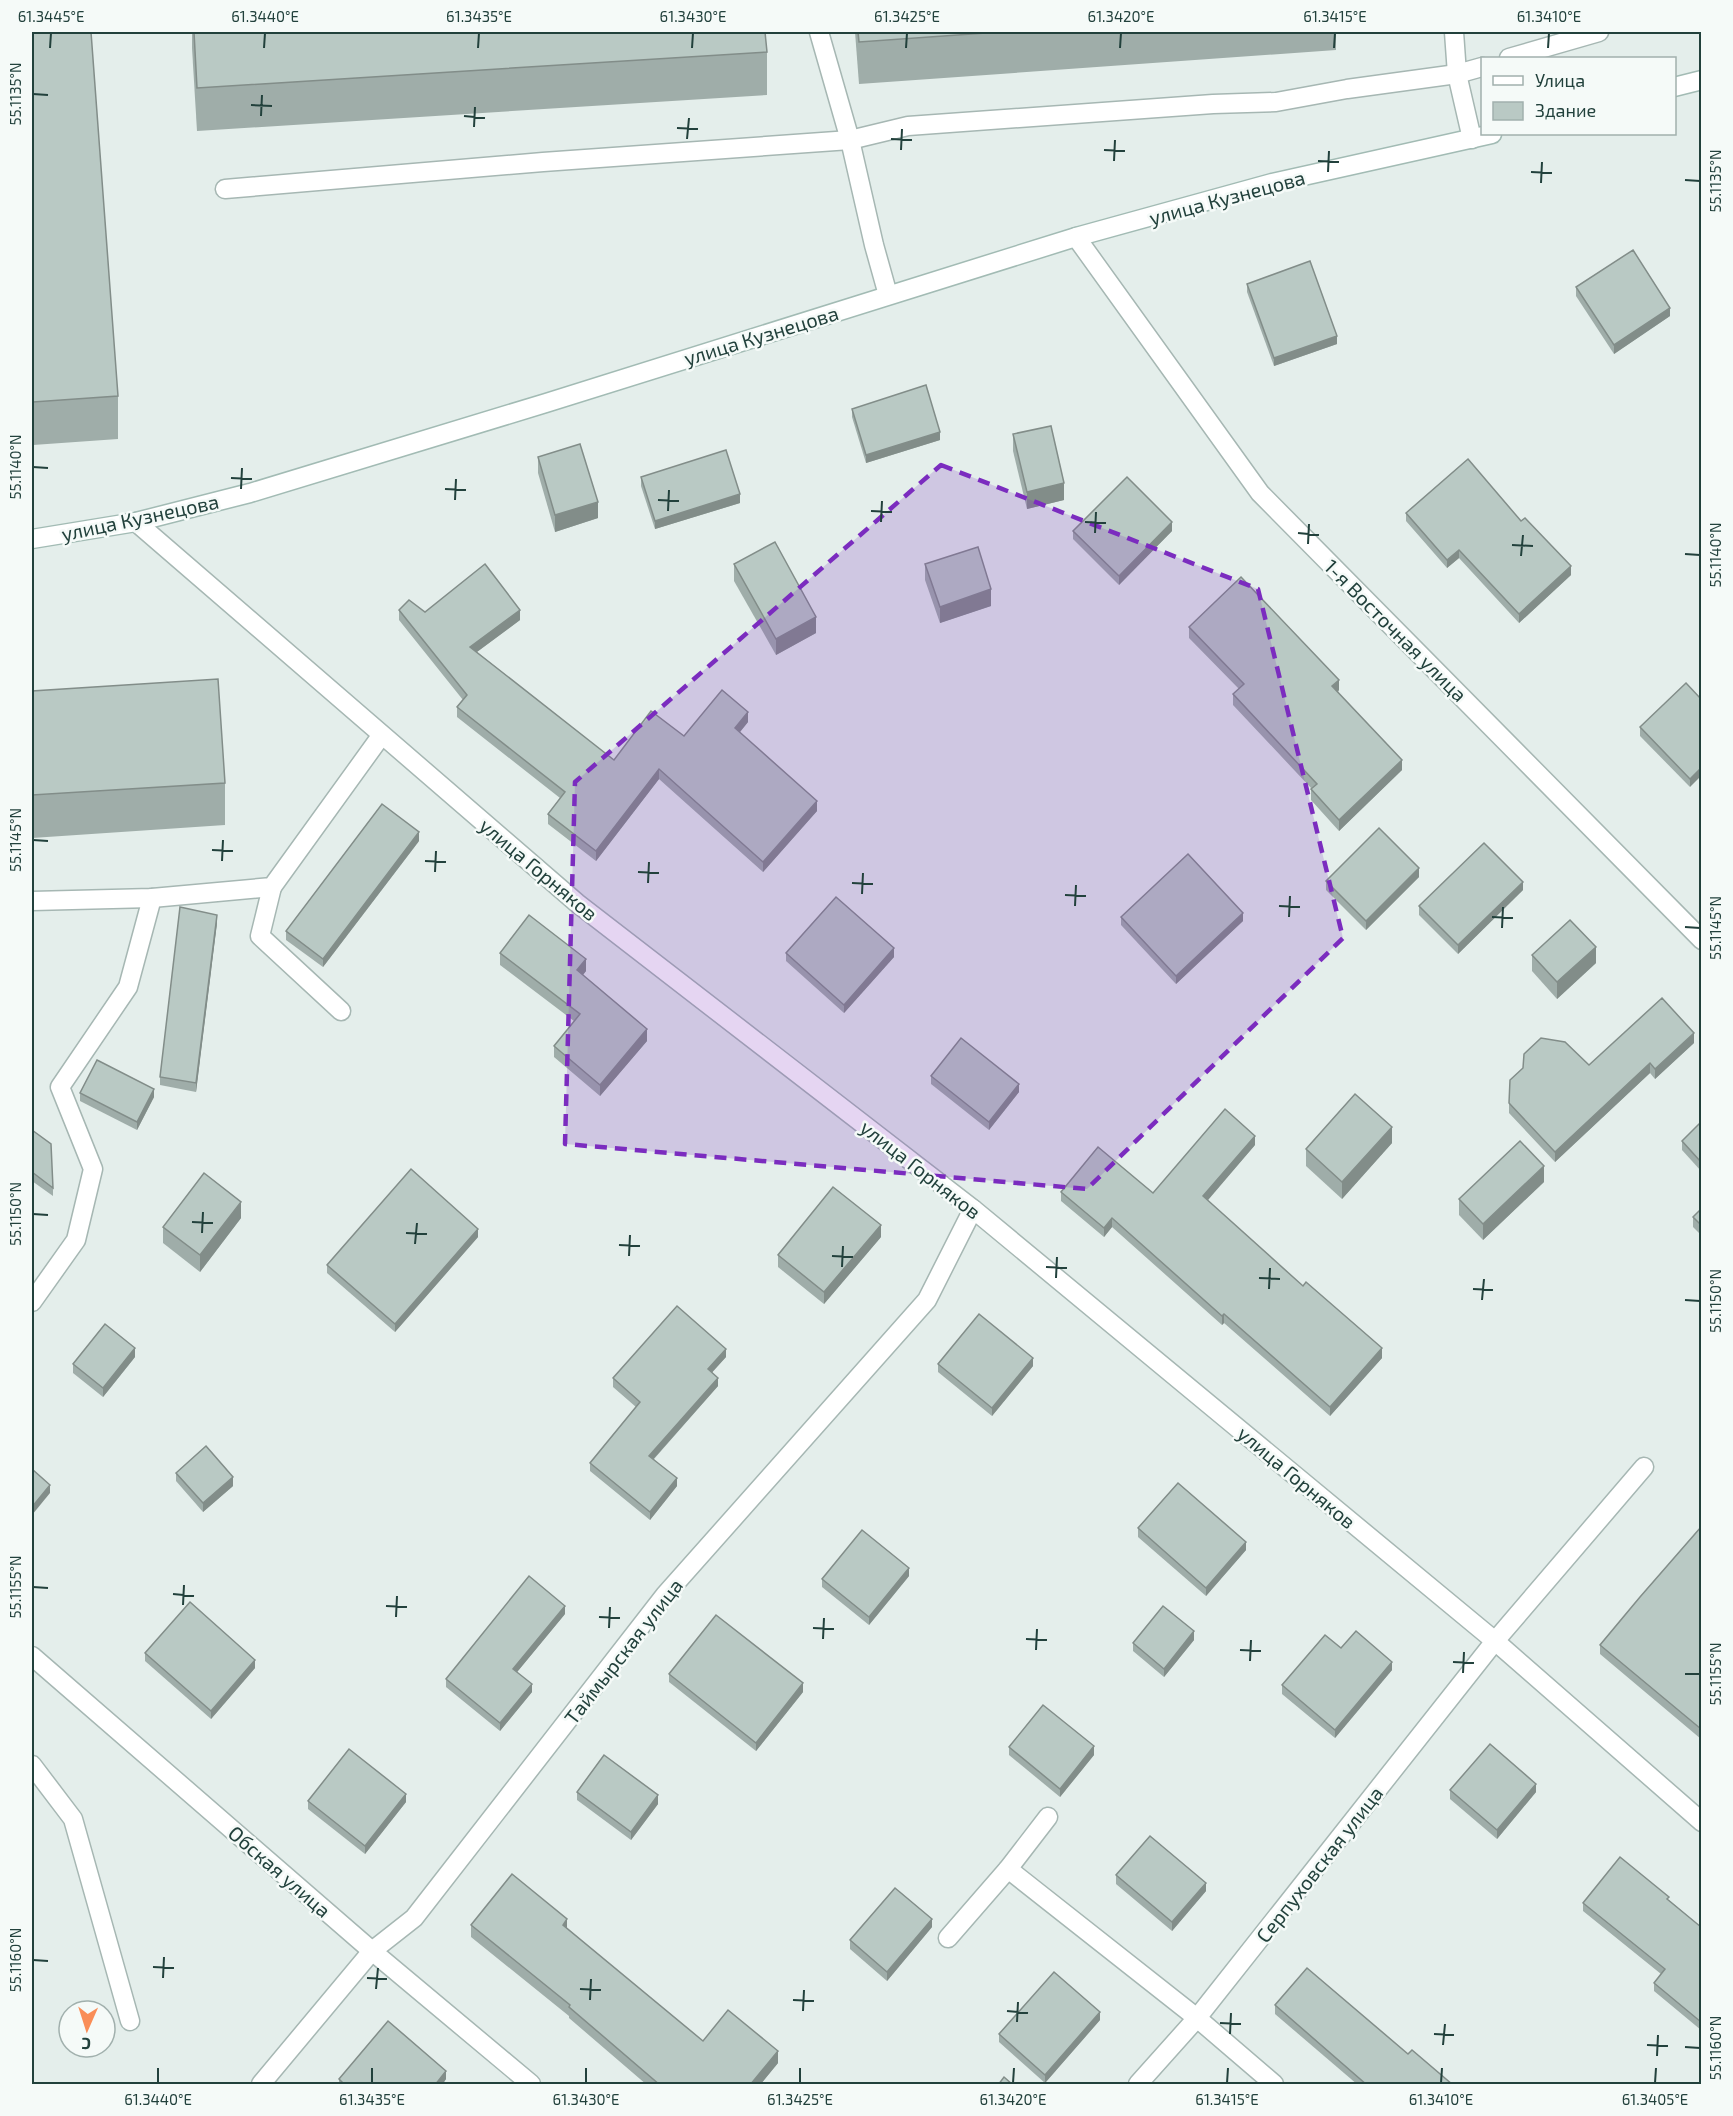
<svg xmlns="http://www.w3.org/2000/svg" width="1733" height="2116" viewBox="0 0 1733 2116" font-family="'Exo 2',sans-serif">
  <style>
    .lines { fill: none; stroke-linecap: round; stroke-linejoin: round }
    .lane-casing { stroke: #a6b7b3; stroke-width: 21 }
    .street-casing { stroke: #a6b7b3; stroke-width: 21 }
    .secondary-casing { stroke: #a2bbb4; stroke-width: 21 }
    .lane { stroke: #fff; stroke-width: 18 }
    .street { stroke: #fff; stroke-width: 18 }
    .secondary { stroke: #fff; stroke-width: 18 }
    .wall { fill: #9fada9 }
    .shaded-wall { fill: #828d89 }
    .building { fill: #b9c9c4; stroke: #828d89; stroke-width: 1.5 }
    .marked { fill: #7b2cbf; fill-opacity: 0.2; stroke: #7b2cbf; stroke-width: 4.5; stroke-dasharray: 12 8; stroke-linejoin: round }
    .ticks { fill: none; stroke: #22413c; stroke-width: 2 }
    .labels { text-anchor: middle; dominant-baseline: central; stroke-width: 5; stroke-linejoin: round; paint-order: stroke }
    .street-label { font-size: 20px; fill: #22413c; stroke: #f5faf8 }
    .neatline { fill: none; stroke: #22413c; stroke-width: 2 }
    .ticks-label { font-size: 15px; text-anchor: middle; fill: #22413c }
  </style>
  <rect width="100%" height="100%" fill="#e4eeeb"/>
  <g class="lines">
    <defs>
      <g id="lane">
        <path d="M1454 32 1457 74 1472 139"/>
        <path d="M1509 58 1599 32"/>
        <path d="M225 189 543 162 850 140 908 126 1213 104 1276 102 1347 89 1457 74 1482 67"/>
        <path d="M272 887 260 936 341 1011"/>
        <path d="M32 901 152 898 272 887 381 736"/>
        <path d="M32 1302 76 1240 93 1169 60 1087 128 987 152 898"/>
        <path d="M1495 1641 1644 1467"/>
        <path d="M32 1765 73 1819 130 2021"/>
        <path d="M1008 1869 1197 2018"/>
        <path d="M948 1938 1008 1869 1048 1817"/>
      </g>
      <g id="street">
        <path d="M819 32 850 140 874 245 888 295"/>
        <path d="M1076 237 1260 493 1702 940"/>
        <path d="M136 522 577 903 973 1209 1495 1641 1702 1822"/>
        <path d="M32 1656 372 1951 531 2084"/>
        <path d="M1197 2018 1274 2084"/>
        <path d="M261 2084 372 1951 414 1918 665 1595 927 1300 973 1209"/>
        <path d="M1138 2084 1197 2018 1495 1641"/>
      </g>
      <g id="secondary">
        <path d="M1674 87 1702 80"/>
        <path d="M32 539 136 522 250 493 546 403 1076 237 1272 183 1492 134"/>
      </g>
    </defs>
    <use href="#lane" class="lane-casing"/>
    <use href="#street" class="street-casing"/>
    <use href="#secondary" class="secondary-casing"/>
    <use href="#lane" class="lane"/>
    <use href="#street" class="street"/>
    <use href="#secondary" class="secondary"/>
  </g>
  <g class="wall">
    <path d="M32 32 118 396V439L33 445 32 421Z"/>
    <path d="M192 32H765L767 52V95L197 131 192 48Z"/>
    <path d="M855 32H1336V50L859 84Z"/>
    <path d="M1247 284 1337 344 1274 366 1247 292Z"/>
    <path d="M1576 287 1670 316 1614 354 1576 296Z"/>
    <path d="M852 409 940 440 866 463 852 417Z"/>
    <path d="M1013 434 1064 500 1027 509 1013 451Z"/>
    <path d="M538 457 598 518 555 532 538 473Z"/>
    <path d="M641 477 740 503 655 529 641 486Z"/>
    <path d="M1406 513 1521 521 1571 575 1519 623 1459 558 1447 568 1406 521Z"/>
    <path d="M1073 531H1172L1119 585 1073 539Z"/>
    <path d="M734 564 816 633 776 655 734 581Z"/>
    <path d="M925 564 991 606 940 623 925 580Z"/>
    <path d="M399 610 520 620 477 652 614 760 684 736 748 722 740 732 817 811 763 872 659 779 596 861 548 824V814L560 798 457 717V707L463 700 399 620Z"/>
    <path d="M1189 627 1339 690 1338 692 1402 770 1339 831 1311 800V788L1233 705V694L1239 689 1189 638Z"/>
    <path d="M32 691 225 783V825L32 838Z"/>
    <path d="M1701 699 1690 787 1640 736V727Z"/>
    <path d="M419 841 323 967 286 940V931Z"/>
    <path d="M1419 877 1366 930 1326 890V881Z"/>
    <path d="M1523 890 1458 954 1419 915V906Z"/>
    <path d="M1121 917 1243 921 1176 984 1121 925Z"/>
    <path d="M217 923 196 1092 160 1085V1077Z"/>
    <path d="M500 953 586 971 583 975 647 1041 600 1096 554 1057V1046L574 1021 500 965Z"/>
    <path d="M786 953 894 957 844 1013 786 961Z"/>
    <path d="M1532 955 1596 963 1557 999 1532 971Z"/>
    <path d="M1694 1043 1655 1079 1650 1073 1555 1162 1509 1113V1103L1523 1068 1589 1065Z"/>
    <path d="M931 1076 1019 1092 989 1130 931 1084Z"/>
    <path d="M80 1093 154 1097 137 1130 80 1101Z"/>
    <path d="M1701 1122V1171L1682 1150V1141Z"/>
    <path d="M32 1130 53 1188V1196L32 1181Z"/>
    <path d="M1392 1143 1342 1199 1306 1166V1149Z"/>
    <path d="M1255 1145 1207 1200 1382 1358 1330 1416 1224 1323 1222 1325 1112 1227 1104 1237 1061 1201V1192L1153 1193Z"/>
    <path d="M1544 1182 1483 1240 1459 1215V1199Z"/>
    <path d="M1701 1209V1235L1693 1227V1217Z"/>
    <path d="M241 1218 200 1272 163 1243V1227Z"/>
    <path d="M478 1237 395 1332 327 1273V1265Z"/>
    <path d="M881 1237 824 1304 778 1267V1255Z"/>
    <path d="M135 1357 103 1397 73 1373V1364Z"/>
    <path d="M726 1357 712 1372 718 1386 654 1459 677 1486 650 1520 590 1471V1463L636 1407 613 1387V1378Z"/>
    <path d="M938 1364 1033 1366 992 1416 938 1372Z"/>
    <path d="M176 1473 233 1486 203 1512 176 1481Z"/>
    <path d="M1701 1527V1739L1600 1654V1645Z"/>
    <path d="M1138 1528 1246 1550 1206 1596 1138 1537Z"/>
    <path d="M909 1576 869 1625 822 1587V1579Z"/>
    <path d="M565 1614 517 1672 532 1692 500 1731 446 1687V1679Z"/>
    <path d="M1194 1640 1164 1677 1133 1651V1643Z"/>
    <path d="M1341 1648 1392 1670 1335 1738 1282 1694V1685Z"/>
    <path d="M145 1653 255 1668 211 1719 145 1661Z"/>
    <path d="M669 1674 803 1692 756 1751 669 1682Z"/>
    <path d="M1009 1747 1094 1755 1060 1797 1009 1755Z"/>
    <path d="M1450 1790 1536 1792 1497 1839 1450 1799Z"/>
    <path d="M577 1792 658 1804 631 1840 577 1800Z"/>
    <path d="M308 1801 406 1802 365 1854 308 1809Z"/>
    <path d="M1116 1875 1206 1891 1172 1931 1116 1884Z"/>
    <path d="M1669 1900 1701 1927V2030L1654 1991V1983L1661 1974 1583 1911V1903Z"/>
    <path d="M471 1925 567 1929 703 2041 778 2063 760 2085H647L569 2018V2016L471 1937Z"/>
    <path d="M932 1927 887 1981 850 1949V1940Z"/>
    <path d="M1275 2005 1408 2054 1453 2085H1358L1275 2014Z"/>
    <path d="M1100 2020 1045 2083 999 2042V2034Z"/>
    <path d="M339 2079H446L442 2085H339Z"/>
  </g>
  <g class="shaded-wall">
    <path d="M1670 308V316L1614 354V345Z"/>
    <path d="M1337 336V344L1274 366V358Z"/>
    <path d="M940 432V440L866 463V455Z"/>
    <path d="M1064 483V500L1027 509V492Z"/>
    <path d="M740 494V503L655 529V521Z"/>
    <path d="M598 502V518L555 532V515Z"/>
    <path d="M1172 522V531L1119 585V576Z"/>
    <path d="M1459 550V558L1447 568V560Z"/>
    <path d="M1571 566V575L1519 623V614Z"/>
    <path d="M991 589V606L940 623V607Z"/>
    <path d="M520 610V620L470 657V647Z"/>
    <path d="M816 617V633L776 655V639Z"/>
    <path d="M1339 680V690L1332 697V686Z"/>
    <path d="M748 712V722L735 738V728Z"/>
    <path d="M1402 760V770L1339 831V820Z"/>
    <path d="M1701 768V776L1690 787V779Z"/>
    <path d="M659 769V779L596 861V851Z"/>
    <path d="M817 801V811L763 872V862Z"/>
    <path d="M419 832V841L323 967V959Z"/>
    <path d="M1419 868V877L1366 930V921Z"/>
    <path d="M1523 882V890L1458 954V945Z"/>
    <path d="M1243 913V921L1176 984V976Z"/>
    <path d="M217 915V923L196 1092V1083Z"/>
    <path d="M1596 947V963L1557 999V982Z"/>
    <path d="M894 948V957L844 1013V1005Z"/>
    <path d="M586 959V971L577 982V970Z"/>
    <path d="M647 1029V1041L600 1096V1085Z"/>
    <path d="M1694 1033V1043L1655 1079V1069Z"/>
    <path d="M1650 1063V1073L1555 1162V1152Z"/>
    <path d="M1019 1084V1092L989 1130V1122Z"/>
    <path d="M154 1089V1097L137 1130V1122Z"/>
    <path d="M1392 1127V1143L1342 1199V1182Z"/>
    <path d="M1255 1136V1145L1203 1206V1196Z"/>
    <path d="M1544 1166V1182L1483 1240V1224Z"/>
    <path d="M241 1202V1218L200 1272V1255Z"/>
    <path d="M1112 1218V1227L1104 1237V1228Z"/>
    <path d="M881 1225V1237L824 1304V1292Z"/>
    <path d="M478 1229V1237L395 1332V1324Z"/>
    <path d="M1224 1314V1323L1222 1325V1316Z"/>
    <path d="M135 1348V1357L103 1397V1388Z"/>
    <path d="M1382 1348V1358L1330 1416V1407Z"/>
    <path d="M726 1349V1357L708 1377V1369Z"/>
    <path d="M1033 1358V1366L992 1416V1408Z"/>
    <path d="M718 1378V1386L649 1464V1456Z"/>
    <path d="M233 1477V1486L203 1512V1503Z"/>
    <path d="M677 1478V1486L650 1520V1512Z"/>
    <path d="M50 1485V1493L32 1515V1507Z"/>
    <path d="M1246 1542V1550L1206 1596V1588Z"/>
    <path d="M909 1568V1576L869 1625V1617Z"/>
    <path d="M565 1606V1614L513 1677V1669Z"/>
    <path d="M1194 1631V1640L1164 1677V1669Z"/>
    <path d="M255 1660V1668L211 1719V1711Z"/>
    <path d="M1392 1662V1670L1335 1738V1730Z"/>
    <path d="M803 1683V1692L756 1751V1743Z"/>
    <path d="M532 1684V1692L500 1731V1723Z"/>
    <path d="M1094 1746V1755L1060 1797V1789Z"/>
    <path d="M1536 1784V1792L1497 1839V1830Z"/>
    <path d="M406 1794V1802L365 1854V1846Z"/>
    <path d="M658 1795V1804L631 1840V1832Z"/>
    <path d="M1206 1883V1891L1172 1931V1922Z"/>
    <path d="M567 1919V1931L563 1925Z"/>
    <path d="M932 1919V1927L887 1981V1972Z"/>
    <path d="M1100 2012V2020L1045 2083V2075Z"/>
    <path d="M778 2051V2063L760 2085H750Z"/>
    <path d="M446 2071V2079L442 2085H435Z"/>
  </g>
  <g class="building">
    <path d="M32 32H91L118 396 33 402 32 378Z"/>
    <path d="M194 32H765L767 52 197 88Z"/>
    <path d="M858 32H1000L859 42Z"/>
    <path d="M1633 250 1670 308 1614 345 1576 287Z"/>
    <path d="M1310 261 1337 336 1274 358 1247 284Z"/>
    <path d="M926 385 940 432 866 455 852 409Z"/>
    <path d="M1051 426 1064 483 1027 492 1013 434Z"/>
    <path d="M580 444 598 502 555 515 538 457Z"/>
    <path d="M726 450 740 494 655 521 641 477Z"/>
    <path d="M1468 459 1521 521 1525 518 1571 566 1519 614 1459 550 1447 560 1406 513Z"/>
    <path d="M1127 477 1172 522 1119 576 1073 531Z"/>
    <path d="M775 542 816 617 776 639 734 564Z"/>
    <path d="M978 547 991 589 940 607 925 564Z"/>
    <path d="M485 564 520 610 470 647 614 760 651 711 684 736 722 690 748 712 735 728 817 801 763 862 659 769 596 851 548 814 565 792 457 707 467 695 399 610 409 600 425 612Z"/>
    <path d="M1241 577 1339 680 1332 686 1402 760 1339 820 1311 789 1317 784 1233 694 1244 684 1189 627Z"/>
    <path d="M218 679 225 783 32 795V691Z"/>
    <path d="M1686 683 1701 699V768L1690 779 1640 727Z"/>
    <path d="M382 804 419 832 323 959 286 931Z"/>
    <path d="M1379 828 1419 868 1366 921 1326 881Z"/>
    <path d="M1484 843 1523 882 1458 945 1419 906Z"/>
    <path d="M1188 854 1243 913 1176 976 1121 917Z"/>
    <path d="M836 897 894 948 844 1005 786 953Z"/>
    <path d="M180 907 217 915 196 1083 160 1077Z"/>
    <path d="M529 915 586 959 577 970 647 1029 600 1085 554 1046 580 1014 500 953Z"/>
    <path d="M1570 920 1596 947 1557 982 1532 955Z"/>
    <path d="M1662 998 1694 1033 1655 1069 1650 1063 1555 1152 1509 1103 1510 1080 1523 1068 1524 1054 1541 1038 1565 1042 1589 1065Z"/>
    <path d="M961 1038 1019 1084 989 1122 931 1076Z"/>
    <path d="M97 1060 154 1089 137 1122 80 1093Z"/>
    <path d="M1355 1094 1392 1127 1342 1182 1306 1149Z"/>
    <path d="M1225 1109 1255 1136 1203 1196 1303 1286 1306 1282 1382 1348 1330 1407 1224 1314 1222 1316 1112 1218 1104 1228 1061 1192 1098 1147 1153 1193Z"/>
    <path d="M1701 1122V1162L1682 1141Z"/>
    <path d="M32 1130 51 1144 53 1188 32 1172Z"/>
    <path d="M1520 1141 1544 1166 1483 1224 1459 1199Z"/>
    <path d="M411 1169 478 1229 395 1324 327 1265Z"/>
    <path d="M204 1173 241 1202 200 1255 163 1227Z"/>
    <path d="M833 1187 881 1225 824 1292 778 1255Z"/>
    <path d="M1701 1209V1225L1693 1217Z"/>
    <path d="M677 1306 726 1349 708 1369 718 1378 649 1456 677 1478 650 1512 590 1463 640 1402 613 1378Z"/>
    <path d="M979 1314 1033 1358 992 1408 938 1364Z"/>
    <path d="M105 1324 135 1348 103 1388 73 1364Z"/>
    <path d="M206 1446 233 1477 203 1503 176 1473Z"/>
    <path d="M32 1469 50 1485 32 1507Z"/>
    <path d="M1178 1483 1246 1542 1206 1588 1138 1528Z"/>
    <path d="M1701 1527V1729L1600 1645 1640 1597Z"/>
    <path d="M862 1530 909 1568 869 1617 822 1579Z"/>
    <path d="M529 1576 565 1606 513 1669 532 1684 500 1723 446 1679Z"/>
    <path d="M190 1602 255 1660 211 1711 145 1653Z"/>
    <path d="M1163 1606 1194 1631 1164 1669 1133 1643Z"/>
    <path d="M716 1615 803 1683 756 1743 669 1674Z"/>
    <path d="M1356 1631 1392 1662 1335 1730 1282 1685 1325 1635 1341 1648Z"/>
    <path d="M1043 1705 1094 1746 1060 1789 1009 1747Z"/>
    <path d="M1490 1744 1536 1784 1497 1830 1450 1790Z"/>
    <path d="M349 1749 406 1794 365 1846 308 1801Z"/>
    <path d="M604 1755 658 1795 631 1832 577 1792Z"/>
    <path d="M1150 1836 1206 1883 1172 1922 1116 1875Z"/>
    <path d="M1620 1857 1669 1897 1667 1899 1701 1927V2022L1654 1983 1665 1969 1583 1903Z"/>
    <path d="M512 1874 567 1919 563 1925 703 2041 728 2010 778 2051 750 2085H660L569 2007 570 2005 471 1925Z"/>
    <path d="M895 1888 932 1919 887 1972 850 1940Z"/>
    <path d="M1307 1968 1408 2054 1412 2050 1453 2085H1367L1275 2005Z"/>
    <path d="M1054 1972 1100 2012 1045 2075 999 2034Z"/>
    <path d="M388 2021 446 2071 435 2085H345L339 2079Z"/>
    <path d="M1004 2077 1013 2085H998Z"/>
  </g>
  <path class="marked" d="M941 465 1258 589 1343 938 1087 1189 565 1144 575 782Z"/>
  <path class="ticks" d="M50 48 51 33M264 48 265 33M478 48 479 33M692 48 693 33M906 48 907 33M1120 48 1121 33M1334 48 1335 33M1548 48 1549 33M33 94 48 95M251 105 272 106M261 116 262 95M464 116 485 118M474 127 475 107M677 128 698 129M687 139 689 118M891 139 912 140M901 150 902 129M1104 150 1125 151M1114 161 1115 140M1318 161 1339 162M1328 172 1329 151M1531 172 1552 173M1685 180 1700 181M1541 183 1542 162M33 467 48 468M231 478 252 479M241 489 242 468M445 489 466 490M455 500 456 479M658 500 679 501M668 511 669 490M871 511 892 512M881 522 882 501M1085 522 1106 523M1095 533 1096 512M1298 533 1319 535M1308 544 1309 524M1512 545 1533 546M1685 554 1700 555M1521 556 1523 535M33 840 48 841M212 850 233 851M222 861 223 840M425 861 446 862M435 872 436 851M638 872 659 873M648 883 649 862M852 883 873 884M862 894 863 873M1065 895 1086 896M1075 906 1076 885M1279 906 1300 907M1289 917 1290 896M1492 917 1513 918M1685 927 1700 928M1502 928 1503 907M33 1214 48 1215M192 1222 213 1223M202 1233 203 1212M406 1233 427 1234M415 1244 417 1223M619 1245 640 1246M629 1256 630 1235M832 1256 853 1257M842 1267 843 1246M1046 1267 1067 1268M1056 1278 1057 1257M1259 1278 1280 1279M1269 1289 1270 1268M1473 1289 1493 1290M1482 1300 1484 1279M1685 1300 1700 1301M33 1587 48 1588M173 1594 194 1596M183 1605 184 1585M386 1606 407 1607M396 1617 397 1596M599 1617 620 1618M609 1628 610 1607M813 1628 834 1629M823 1639 824 1618M1026 1639 1047 1640M1036 1650 1037 1629M1240 1650 1261 1651M1250 1661 1251 1640M1453 1662 1474 1663M1463 1673 1464 1652M1685 1674H1700M33 1960 48 1961M153 1967 174 1968M163 1978 164 1957M367 1978 387 1979M376 1989 378 1968M580 1989 601 1990M590 2000 591 1979M793 2000 814 2001M803 2011 804 1990M1007 2011 1028 2013M1017 2022 1018 2002M1220 2023 1241 2024M1230 2034 1231 2013M1434 2034 1454 2035M1443 2045 1445 2024M1647 2045 1668 2046M1685 2047 1700 2048M1657 2056 1658 2035M158 2083V2068M372 2083V2068M586 2083V2068M800 2083V2068M1013 2083 1014 2068M1227 2083 1228 2068M1441 2083 1442 2068M1655 2083 1656 2068"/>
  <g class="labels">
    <g class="street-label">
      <text transform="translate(1227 197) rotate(-15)">улица Кузнецова</text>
      <text transform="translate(761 335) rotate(-17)">улица Кузнецова</text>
      <text transform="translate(140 517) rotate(-12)">улица Кузнецова</text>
      <text transform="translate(1396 630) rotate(45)">1-я Восточная улица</text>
      <text transform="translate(539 869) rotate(40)">улица Горняков</text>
      <text transform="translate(921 1169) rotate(38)">улица Горняков</text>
      <text transform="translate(1297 1477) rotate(40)">улица Горняков</text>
      <text transform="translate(623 1651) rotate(-52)">Таймырская улица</text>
      <text transform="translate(1319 1864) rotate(-52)">Серпуховская улица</text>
      <text transform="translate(280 1871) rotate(41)">Обская улица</text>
    </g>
  </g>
  <rect width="1733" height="2116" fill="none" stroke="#f5faf8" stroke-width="66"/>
  <rect x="1481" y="57" width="195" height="78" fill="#f5faf8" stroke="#a1b0ad" stroke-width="1.5"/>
  <rect x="1493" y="76" width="30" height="9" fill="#ffffff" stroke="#a1b0ad" stroke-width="1.5"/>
  <text x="1535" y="87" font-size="18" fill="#22413c">Улица</text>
  <rect x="1493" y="102" width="30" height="18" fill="#b9c9c4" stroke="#a1b0ad" stroke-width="1.5"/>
  <text x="1535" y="117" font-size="18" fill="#22413c">Здание</text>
  <g transform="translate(87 2029) rotate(183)"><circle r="28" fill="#f5faf8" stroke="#a1b0ad" stroke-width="1.5"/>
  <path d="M0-4.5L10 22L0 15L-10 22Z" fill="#f98d57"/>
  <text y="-9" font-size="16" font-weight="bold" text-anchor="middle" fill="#22413c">С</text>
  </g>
  <rect x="33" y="33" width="1667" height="2050" class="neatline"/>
  <g class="ticks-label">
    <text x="51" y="22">61.3445°E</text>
    <text x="265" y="22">61.3440°E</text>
    <text x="479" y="22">61.3435°E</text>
    <text x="693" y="22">61.3430°E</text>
    <text x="907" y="22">61.3425°E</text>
    <text x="1121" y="22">61.3420°E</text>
    <text x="1335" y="22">61.3415°E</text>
    <text x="1549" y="22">61.3410°E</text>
    <text transform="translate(16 94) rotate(-90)" y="5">55.1135°N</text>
    <text transform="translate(1716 181) rotate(-90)" y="5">55.1135°N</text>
    <text transform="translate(16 467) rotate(-90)" y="5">55.1140°N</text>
    <text transform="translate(1716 555) rotate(-90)" y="5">55.1140°N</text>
    <text transform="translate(16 840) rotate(-90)" y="5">55.1145°N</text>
    <text transform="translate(1716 928) rotate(-90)" y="5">55.1145°N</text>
    <text transform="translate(16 1214) rotate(-90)" y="5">55.1150°N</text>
    <text transform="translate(1716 1301) rotate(-90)" y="5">55.1150°N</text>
    <text transform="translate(16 1587) rotate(-90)" y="5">55.1155°N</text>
    <text transform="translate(1716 1674) rotate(-90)" y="5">55.1155°N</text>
    <text transform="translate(16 1960) rotate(-90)" y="5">55.1160°N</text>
    <text transform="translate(1716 2048) rotate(-90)" y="5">55.1160°N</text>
    <text x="158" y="2105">61.3440°E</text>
    <text x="372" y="2105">61.3435°E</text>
    <text x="586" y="2105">61.3430°E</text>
    <text x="800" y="2105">61.3425°E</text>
    <text x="1013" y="2105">61.3420°E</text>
    <text x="1227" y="2105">61.3415°E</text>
    <text x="1441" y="2105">61.3410°E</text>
    <text x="1655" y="2105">61.3405°E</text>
  </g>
</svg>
